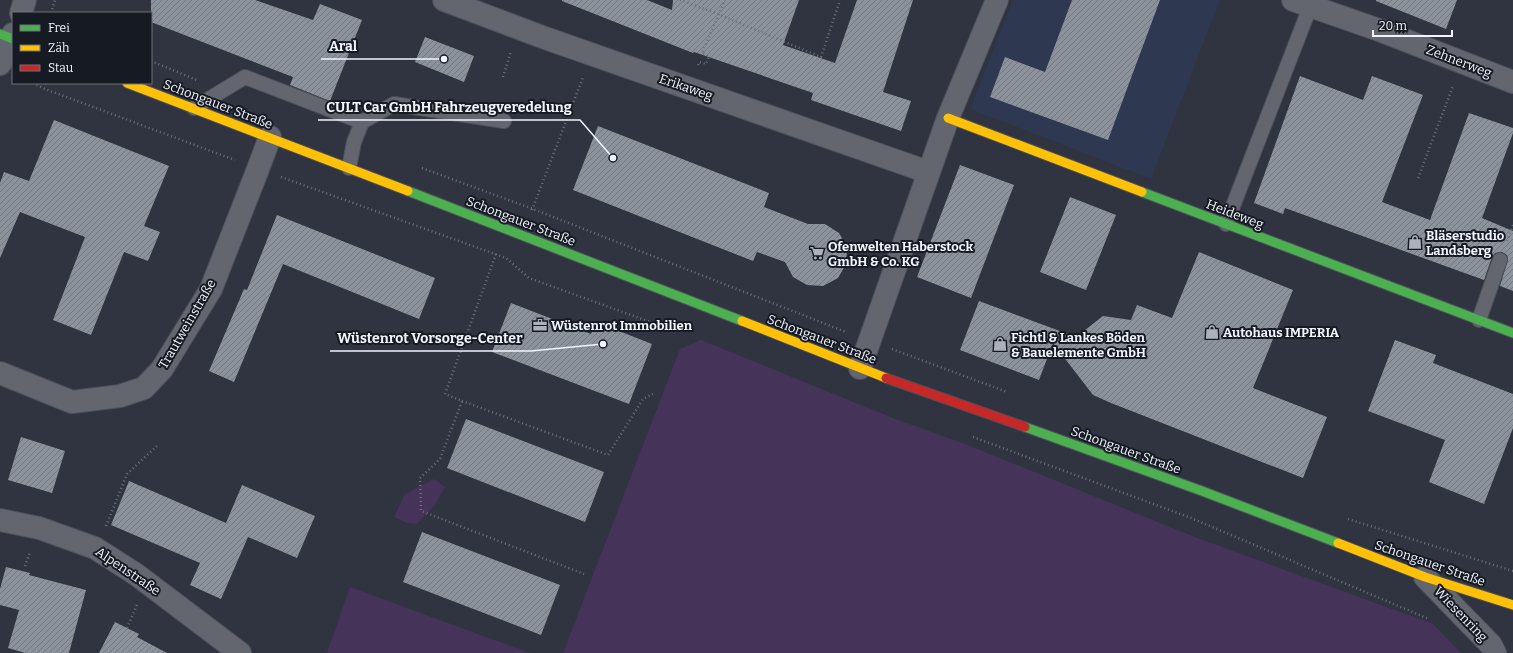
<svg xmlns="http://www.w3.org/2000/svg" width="1513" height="653" viewBox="0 0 1513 653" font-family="Bitter,serif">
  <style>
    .built { fill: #2e3850 }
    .green { fill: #463359 }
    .building { fill: url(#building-hatch) }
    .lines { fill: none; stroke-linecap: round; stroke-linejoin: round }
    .lane-casing { stroke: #4c505a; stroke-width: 16 }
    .street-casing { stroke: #4c505a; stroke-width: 24 }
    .fast-casing { stroke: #4c505a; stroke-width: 11 }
    .slow-casing { stroke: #4c505a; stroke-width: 11 }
    .jam-casing { stroke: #4c505a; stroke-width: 11 }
    .path { stroke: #6c7077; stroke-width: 2.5; stroke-dasharray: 1 3; stroke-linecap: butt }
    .lane { stroke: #63666f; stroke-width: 14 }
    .street { stroke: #63666f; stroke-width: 22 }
    .fast { stroke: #4caf50; stroke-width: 9 }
    .slow { stroke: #ffc107; stroke-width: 9 }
    .jam { stroke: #c62828; stroke-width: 9 }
    .labels { text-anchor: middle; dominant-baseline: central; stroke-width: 4; stroke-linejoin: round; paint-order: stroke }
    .street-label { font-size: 13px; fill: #f1f4fd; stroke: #161a23 }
    .poi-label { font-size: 13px; font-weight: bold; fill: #f1f4fd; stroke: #161a23; text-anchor: start }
    .leader { fill: none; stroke: #f1f4fd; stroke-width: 1.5 }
    .callout-dot { fill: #f1f4fd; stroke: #161a23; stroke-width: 1.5 }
    .callout-label { font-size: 14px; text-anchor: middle; font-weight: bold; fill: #f1f4fd; stroke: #161a23; stroke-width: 4; stroke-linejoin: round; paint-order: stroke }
  </style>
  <defs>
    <pattern id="building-hatch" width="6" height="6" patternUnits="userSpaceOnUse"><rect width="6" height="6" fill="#8b929b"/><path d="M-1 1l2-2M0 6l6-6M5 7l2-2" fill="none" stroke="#74787f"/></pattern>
  </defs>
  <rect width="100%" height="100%" fill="#2f3440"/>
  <path class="built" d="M1013 0H1220L1151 179 970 109Z"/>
  <g class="green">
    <path d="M701 340 893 418 965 444 1195 537 1433 624 1461 653H563L680 349Z"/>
    <path d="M434 479 445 487 435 505 417 524 407 523 394 517 405 494Z"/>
    <path d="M350 587 530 653H327Z"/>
  </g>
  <g class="building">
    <path d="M151 0H255L313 20 320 4 362 20 330 101 290 85 293 77 151 22Z"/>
    <path d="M562 0H647L672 10 673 0H799L783 45 835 63 857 0H913L883 92 911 101 901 131 811 100 813 93 694 52 693 53 562 1Z"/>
    <path d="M1072 0H1160L1108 140 990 97 1005 57 1045 72Z"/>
    <path d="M1376 0H1457L1446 29 1376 1Z"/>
    <path d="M425 37 474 56 464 82 415 62Z"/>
    <path d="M1300 76 1363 100 1372 76 1423 95 1382 202 1430 220 1469 113 1513 128V133L1482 218 1513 231V291L1500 286 1508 259 1507 255 1502 252 1495 253 1492 257 1484 280 1285 208 1283 214 1254 203Z"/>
    <path d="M54 120 169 166 144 226 160 232 148 261 124 252 91 335 53 320 85 237 20 212 0 258V183L4 172 29 181Z"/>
    <path d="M598 126 769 193 764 207 808 224H825L839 233 847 247 846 264 838 278 823 286 807 285 793 277 785 262 757 252 753 261 573 190Z"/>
    <path d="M960 165 1014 185 971 298 917 277Z"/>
    <path d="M1070 197 1116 215 1086 290 1040 272Z"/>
    <path d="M277 215 435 278 419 319 283 264 234 382 209 371 244 289 247 290Z"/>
    <path d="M1199 252 1293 290 1253 388 1327 417 1303 478 1111 403 1093 395 1053 343 1039 380 960 350 979 301 1076 337 1103 316 1131 320 1137 305 1172 318Z"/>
    <path d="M511 303 591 334 596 322 652 344 629 404 492 352Z"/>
    <path d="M1395 340 1436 355 1433 363 1513 394V428L1484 504 1429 482 1445 440 1368 411Z"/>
    <path d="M466 419 604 472 585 522 447 468Z"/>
    <path d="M21 437 65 451 52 493 8 480Z"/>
    <path d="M129 481 226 523 242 485 315 516 297 558 248 537 221 599 190 585 200 563 111 525Z"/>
    <path d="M422 532 560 585 541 635 403 582Z"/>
    <path d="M6 567 30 573 29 575 86 590 69 653H25L8 648 19 610 0 605V589Z"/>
    <path d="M115 622 139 634 137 637 167 653H99Z"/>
  </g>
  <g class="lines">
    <defs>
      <g id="lane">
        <path d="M194 108 245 77 362 122 354 142 349 168"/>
        <path d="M362 122 394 104 504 121"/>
        <path d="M1226 224 1310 7"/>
        <path d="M1479 320 1500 260"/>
      </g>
      <g id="street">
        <path d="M444 0 545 38 928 172"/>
        <path d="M1293 0 1379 30 1513 82"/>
        <path d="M21 13 25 0"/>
        <path d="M0 64 13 34"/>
        <path d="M860 368 948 118 997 0"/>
        <path d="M0 373 72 402 120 396 144 388 162 369 211 289 258 169 270 137"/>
        <path d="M0 520 39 528 95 548 137 575 240 653"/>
        <path d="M1425 577 1491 645 1495 653"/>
      </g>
      <g id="fast">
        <path d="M0 34 13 39"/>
        <path d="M408 191 742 321"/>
        <path d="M1142 192 1513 333"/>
        <path d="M1025 427 1202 491 1338 543"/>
      </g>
      <g id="slow">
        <path d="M127 83 408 191"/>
        <path d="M948 118 1142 192"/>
        <path d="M742 321 886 378"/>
        <path d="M1338 543 1425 577 1513 605"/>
      </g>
      <path id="jam" d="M886 378 1025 427"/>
    </defs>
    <use href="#lane" class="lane-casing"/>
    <use href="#street" class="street-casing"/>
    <use href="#fast" class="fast-casing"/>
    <use href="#slow" class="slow-casing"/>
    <use href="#jam" class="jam-casing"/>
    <g class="path">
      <path d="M680 0 718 14 821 57 840 0"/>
      <path d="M51 13 55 0"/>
      <path d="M151 61 199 81"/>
      <path d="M698 65 699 62 706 64 709 56 702 53 725 0"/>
      <path d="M503 77 511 51"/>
      <path d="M33 83 45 89 235 160"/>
      <path d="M422 168 533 209 846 332"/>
      <path d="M281 177 506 258 529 278 653 323H676"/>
      <path d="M1418 178 1453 86"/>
      <path d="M532 210 583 77"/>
      <path d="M1507 241 1513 225"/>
      <path d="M496 254 445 394 462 401 440 459 420 478 421 511 584 574"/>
      <path d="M892 349 1007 392"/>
      <path d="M462 401 608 455 643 399 653 394"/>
      <path d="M973 437 1191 518 1429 619"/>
      <path d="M1348 519 1513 571"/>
      <path d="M106 526 127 474 158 445"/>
      <path d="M25 566 30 552"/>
      <path d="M127 628 137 605"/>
    </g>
    <use href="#lane" class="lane"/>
    <use href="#street" class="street"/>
    <use href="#fast" class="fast"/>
    <use href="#slow" class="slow"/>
    <use href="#jam" class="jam"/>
  </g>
  <defs>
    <symbol id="shop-bare" viewBox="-9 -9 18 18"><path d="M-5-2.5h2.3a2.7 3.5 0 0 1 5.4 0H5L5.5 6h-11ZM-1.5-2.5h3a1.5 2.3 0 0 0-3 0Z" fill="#adb1bb" stroke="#161a23" stroke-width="2.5" paint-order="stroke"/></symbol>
    <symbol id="supermarket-bare" viewBox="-9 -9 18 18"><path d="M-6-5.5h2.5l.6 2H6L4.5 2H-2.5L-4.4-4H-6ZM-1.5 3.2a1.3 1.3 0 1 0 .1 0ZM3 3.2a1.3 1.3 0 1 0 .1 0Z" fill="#adb1bb" stroke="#161a23" stroke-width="2.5" paint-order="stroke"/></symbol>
    <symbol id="office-bare" viewBox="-9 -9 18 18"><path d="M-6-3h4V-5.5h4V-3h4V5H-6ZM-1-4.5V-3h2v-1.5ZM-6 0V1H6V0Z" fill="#adb1bb" stroke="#161a23" stroke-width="2.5" paint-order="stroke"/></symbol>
  </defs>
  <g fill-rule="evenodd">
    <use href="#shop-bare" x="1405" y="232" width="20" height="20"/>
    <use href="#supermarket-bare" x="807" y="243" width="20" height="20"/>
    <use href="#office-bare" x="530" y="315" width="20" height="20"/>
    <use href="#shop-bare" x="1202" y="322" width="20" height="20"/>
    <use href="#shop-bare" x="990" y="334" width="20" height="20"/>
  </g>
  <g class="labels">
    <g class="street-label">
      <text transform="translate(1459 61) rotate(21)">Zehnerweg</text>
      <text transform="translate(686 87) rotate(19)">Erikaweg</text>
      <text transform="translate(218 104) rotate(21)">Schongauer Straße</text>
      <text transform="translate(1235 214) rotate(21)">Heideweg</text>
      <text transform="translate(521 221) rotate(21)">Schongauer Straße</text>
      <text transform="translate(187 324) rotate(-60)">Trautweinstraße</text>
      <text transform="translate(822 339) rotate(21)">Schongauer Straße</text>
      <text transform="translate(1126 450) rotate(20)">Schongauer Straße</text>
      <text transform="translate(1430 563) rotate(19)">Schongauer Straße</text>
      <text transform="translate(128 571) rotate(34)">Alpenstraße</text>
      <text transform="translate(1461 614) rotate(46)">Wiesenring</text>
    </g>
    <g class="poi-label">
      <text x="1426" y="235">Bläserstudio<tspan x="1426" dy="15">Landsberg</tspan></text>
      <text x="828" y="246">Ofenwelten Haberstock<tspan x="828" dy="15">GmbH &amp; Co. KG</tspan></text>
      <text x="551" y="325">Wüstenrot Immobilien</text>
      <text x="1223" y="332">Autohaus IMPERIA</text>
      <text x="1011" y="337">Fichtl &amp; Lankes Böden<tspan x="1011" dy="15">&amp; Bauelemente GmbH</tspan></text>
    </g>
  </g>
  <path class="leader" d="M444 59L365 59H321M613 158L580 120H318M603 344L531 351H330"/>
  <g class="callout-dot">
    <circle cx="444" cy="59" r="4"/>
    <circle cx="613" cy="158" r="4"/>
    <circle cx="603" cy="344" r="4"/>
  </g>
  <g class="callout-label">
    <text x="343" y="51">Aral</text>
    <text x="449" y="112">CULT Car GmbH Fahrzeugveredelung</text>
    <text x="430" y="343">Wüstenrot Vorsorge-Center</text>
  </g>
  <rect x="12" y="12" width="140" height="72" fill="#161a23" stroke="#6e717a"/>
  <rect x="20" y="25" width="20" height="6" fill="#4caf50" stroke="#6e717a"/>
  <text x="48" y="32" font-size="12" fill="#f1f4fd">Frei</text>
  <rect x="20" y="45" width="20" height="6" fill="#ffc107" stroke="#6e717a"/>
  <text x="48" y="52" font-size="12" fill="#f1f4fd">Zäh</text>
  <rect x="20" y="65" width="20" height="6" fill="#c62828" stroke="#6e717a"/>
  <text x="48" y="72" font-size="12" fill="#f1f4fd">Stau</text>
  <path d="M1373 30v6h79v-6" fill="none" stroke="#f1f4fd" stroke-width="2"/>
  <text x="1379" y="30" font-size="12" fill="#f1f4fd" stroke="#161a23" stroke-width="3" paint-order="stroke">20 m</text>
</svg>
